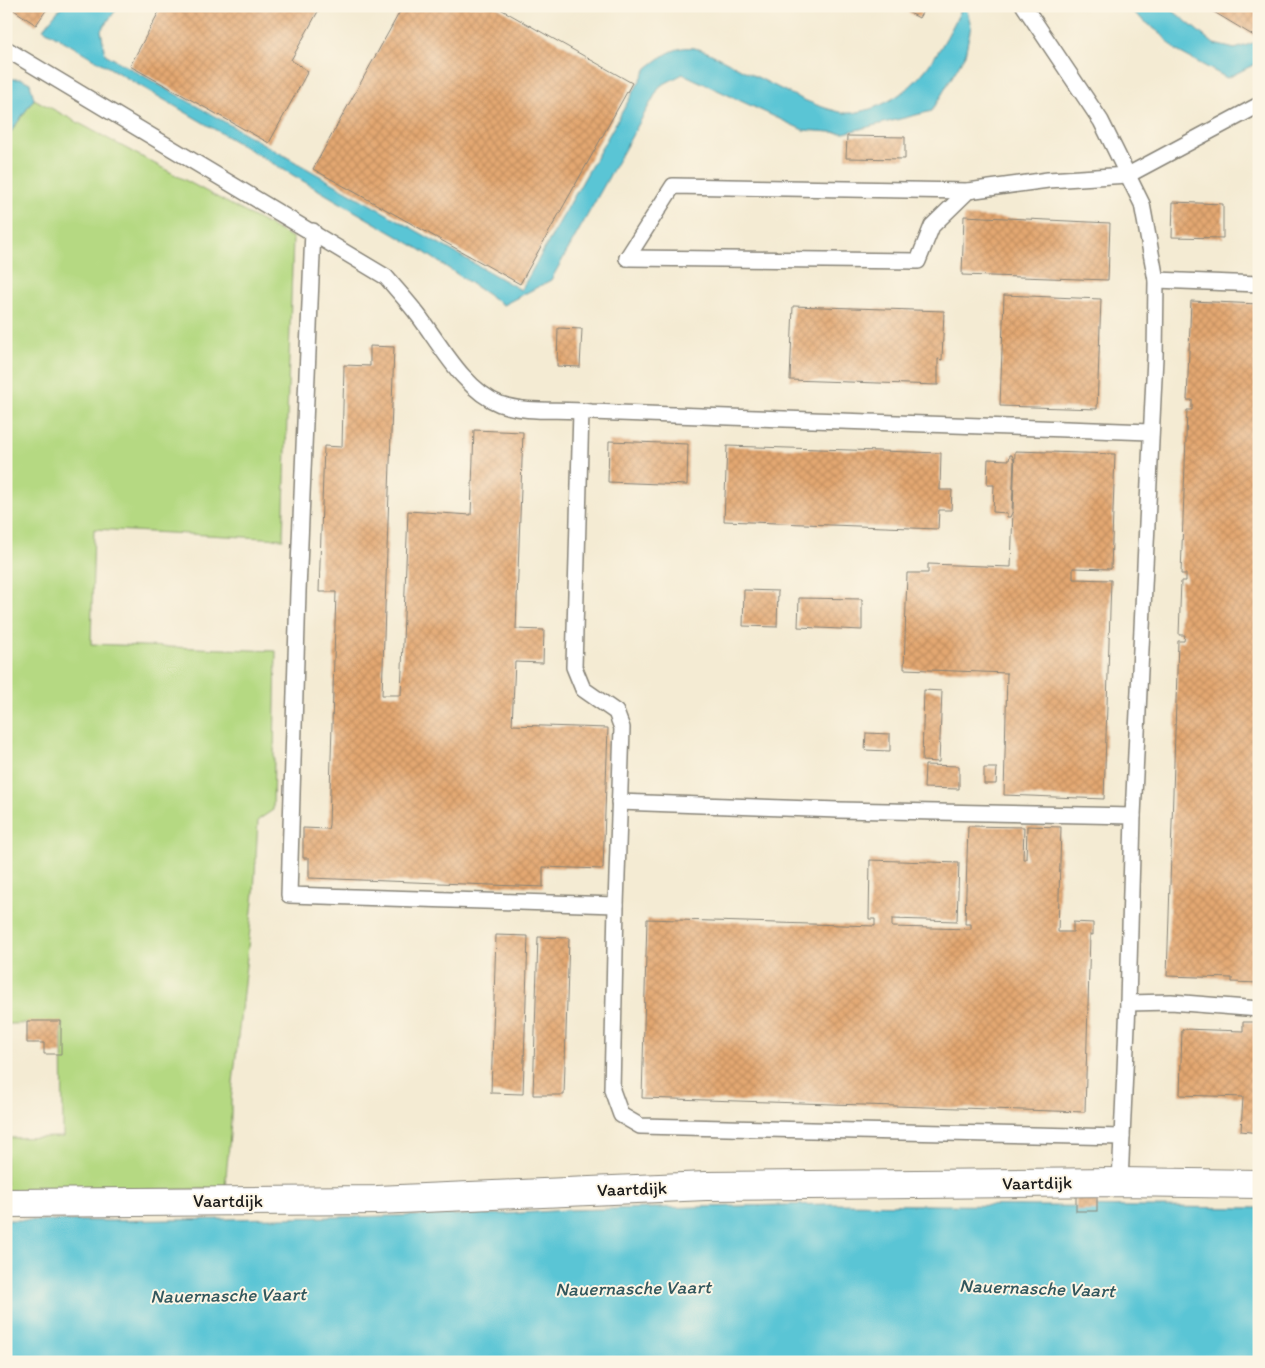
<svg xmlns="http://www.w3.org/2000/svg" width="1265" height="1368" viewBox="0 0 1265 1368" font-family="Itim,sans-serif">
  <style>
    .grass { fill: #b5d982; stroke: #687a4f }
    .water { fill: #5ac5d5; stroke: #3b7078 }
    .building { fill: url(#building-cross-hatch) }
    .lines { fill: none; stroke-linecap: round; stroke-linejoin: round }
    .service-casing { stroke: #888478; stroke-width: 18 }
    .minor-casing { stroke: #888478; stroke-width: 30 }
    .service { stroke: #fff; stroke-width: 15 }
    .minor { stroke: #fff; stroke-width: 28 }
    .labels { text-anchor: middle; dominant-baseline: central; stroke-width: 4; stroke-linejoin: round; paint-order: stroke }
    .street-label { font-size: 18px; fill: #1c1c1c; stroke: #fcf5e5 }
    .water-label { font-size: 19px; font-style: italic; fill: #32575d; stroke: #fcf5e5 }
  </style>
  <defs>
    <pattern id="building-cross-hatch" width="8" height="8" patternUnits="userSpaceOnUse" patternTransform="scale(1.25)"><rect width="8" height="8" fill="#e3a771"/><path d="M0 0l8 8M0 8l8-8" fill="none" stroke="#c28f61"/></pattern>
  </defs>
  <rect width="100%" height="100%" fill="#fcf5e5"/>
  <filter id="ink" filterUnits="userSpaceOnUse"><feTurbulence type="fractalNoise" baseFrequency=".02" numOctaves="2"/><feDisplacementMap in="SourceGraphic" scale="10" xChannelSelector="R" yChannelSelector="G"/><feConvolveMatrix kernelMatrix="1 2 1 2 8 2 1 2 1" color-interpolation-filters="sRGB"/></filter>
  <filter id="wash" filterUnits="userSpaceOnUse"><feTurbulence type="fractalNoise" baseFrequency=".0096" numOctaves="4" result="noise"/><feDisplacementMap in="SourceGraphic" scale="20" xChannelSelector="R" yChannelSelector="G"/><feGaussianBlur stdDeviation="1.12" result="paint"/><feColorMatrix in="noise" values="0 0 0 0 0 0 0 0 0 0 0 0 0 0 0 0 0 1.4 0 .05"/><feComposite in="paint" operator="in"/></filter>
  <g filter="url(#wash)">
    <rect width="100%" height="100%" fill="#f4ebd3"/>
    <path class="grass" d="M34 99 293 238 283 539 94 529 91 644 276 651 273 810 258 820 254 893 231 1101C232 1130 227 1159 225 1189L6 1191V1138L63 1137 62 1023 6 1024V139Z"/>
    <g class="water">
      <path d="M62 6H119L101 30 105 54 521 290 647 68C660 58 675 45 694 48 706 49 737 68 749 73 778 87 808 105 840 112 849 115 864 111 873 108 921 91 941 49 963 6H966L971 26 965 55 932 111 844 133 803 130 683 74 660 86 551 280 503 305 421 250 43 29Z"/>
      <path d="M1125 6H1167L1214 44 1235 49 1259 41V62L1227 78 1177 51 1161 34Z"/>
      <path d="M6 79H22L30 83 34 99 6 139Z"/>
      <path d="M828 1204 1259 1208V1362H6V1220L111 1221 506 1214 567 1210Z"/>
    </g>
    <g id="blocks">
      <g class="building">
        <path d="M8 6H49L36 25Z"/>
        <path d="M162 6H321L291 60 308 71 269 143 130 66Z"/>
        <path d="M403 6H495L632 83 520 284 313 169Z"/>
        <path d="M897 6H926L919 18Z"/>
        <path d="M1204 6H1259V39Z"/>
        <path d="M847 136 905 137V159L846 158Z"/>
        <path d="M1173 202 1223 204V238L1172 237Z"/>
        <path d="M964 216 1110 223 1108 280 962 275Z"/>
        <path d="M1004 295 1101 299 1097 409 1000 406Z"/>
        <path d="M1191 301 1259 304V983L1232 982V978L1167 976 1178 641H1184L1185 635H1179L1181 581H1186V574H1181L1187 410H1192V400H1187Z"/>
        <path d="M793 306 944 311 942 360 938 359V385L790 380Z"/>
        <path d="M558 328 582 329 580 367 557 366Z"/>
        <path d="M370 346 394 347 382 695H401L408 511 471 515 474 430 523 432 516 629 544 630 543 663 515 662 512 725 608 728 603 869 543 867V887L309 878V858H303V828L328 829 329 825 336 592H319L324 446 342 447 344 365 370 366Z"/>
        <path d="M609 441 688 444 687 485 608 482Z"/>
        <path d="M727 446 941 453 940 490H952L951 510H939L938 529 724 521Z"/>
        <path d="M1015 451 1115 454 1111 569 1073 568V579L1111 580 1104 799 1004 795 1007 673 904 669 907 573H928V564L1011 567Z"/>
        <path d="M1010 455H1012L1014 460 1012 513 1010 517H1007V513L993 512 994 485H987L988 459 1009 460Z"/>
        <path d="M744 590 778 591 777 627 743 626Z"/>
        <path d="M799 598 862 599V630L798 627Z"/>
        <path d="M924 690 942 691 939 762 922 761Z"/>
        <path d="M866 733 890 734V751L865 750Z"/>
        <path d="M925 765 959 766V789L924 788Z"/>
        <path d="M984 768H997L996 784H984Z"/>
        <path d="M968 826 1024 827 1023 859H1026L1027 826 1061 827 1058 932H1073V922L1093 923V935L1090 934 1085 1112 642 1098 647 919 875 926V919H869L870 860 959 863 957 921 892 919V927L971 929V924H965Z"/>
        <path d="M496 935 528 936 523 1094 491 1093Z"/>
        <path d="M538 937 569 938 564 1095H533Z"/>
        <path d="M27 1021H61V1054H44V1043H27Z"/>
        <path d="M1243 1022H1259V1133L1241 1131 1243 1097 1180 1095 1182 1029 1243 1031Z"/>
        <rect x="6" y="1088" width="2" height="22"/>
        <rect x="1076" y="1196" width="21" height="15"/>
      </g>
    </g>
  </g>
  <g filter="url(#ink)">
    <use href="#blocks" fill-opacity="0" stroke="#888478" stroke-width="1"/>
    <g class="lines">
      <defs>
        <g id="service">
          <path d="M1024 6 1101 121 1142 204 1156 280 1155 357 1133 816 1128 1003 1120 1182"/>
          <path d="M6 49 386 277C397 290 408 302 418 315 440 344 465 391 500 404 529 414 562 408 591 412L1150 432"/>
          <path d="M313 231 298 591 289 895 616 905 622 728 616 712 583 689 574 667 581 411"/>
          <path d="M627 258 918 261 932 226 968 191 1048 180 1128 175 1259 105"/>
          <path d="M627 258 673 186 968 191"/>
          <path d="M1156 280 1259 284"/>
          <path d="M619 802 838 810 1133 816"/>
          <path d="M616 905 612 1090 621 1115 640 1126 1122 1137"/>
          <path d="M1128 1003 1171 1002 1259 1009"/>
        </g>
        <path id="minor" d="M6 1203 377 1200 706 1186 1120 1182 1259 1184"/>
      </defs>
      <use href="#service" class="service-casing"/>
      <use href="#minor" class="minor-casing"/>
      <use href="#service" class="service"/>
      <use href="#minor" class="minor"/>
    </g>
  </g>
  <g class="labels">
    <g class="street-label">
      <text transform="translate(1037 1183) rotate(-1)">Vaartdijk</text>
      <text transform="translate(632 1189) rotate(-2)">Vaartdijk</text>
      <text x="228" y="1201">Vaartdijk</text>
    </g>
    <g class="water-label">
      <text transform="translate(633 1288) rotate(-1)">Nauernasche Vaart</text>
      <text transform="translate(1037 1288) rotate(2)">Nauernasche Vaart</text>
      <text transform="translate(228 1295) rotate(-1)">Nauernasche Vaart</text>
    </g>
  </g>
  <rect width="1265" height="1368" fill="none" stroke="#fcf5e5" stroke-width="25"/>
</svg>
